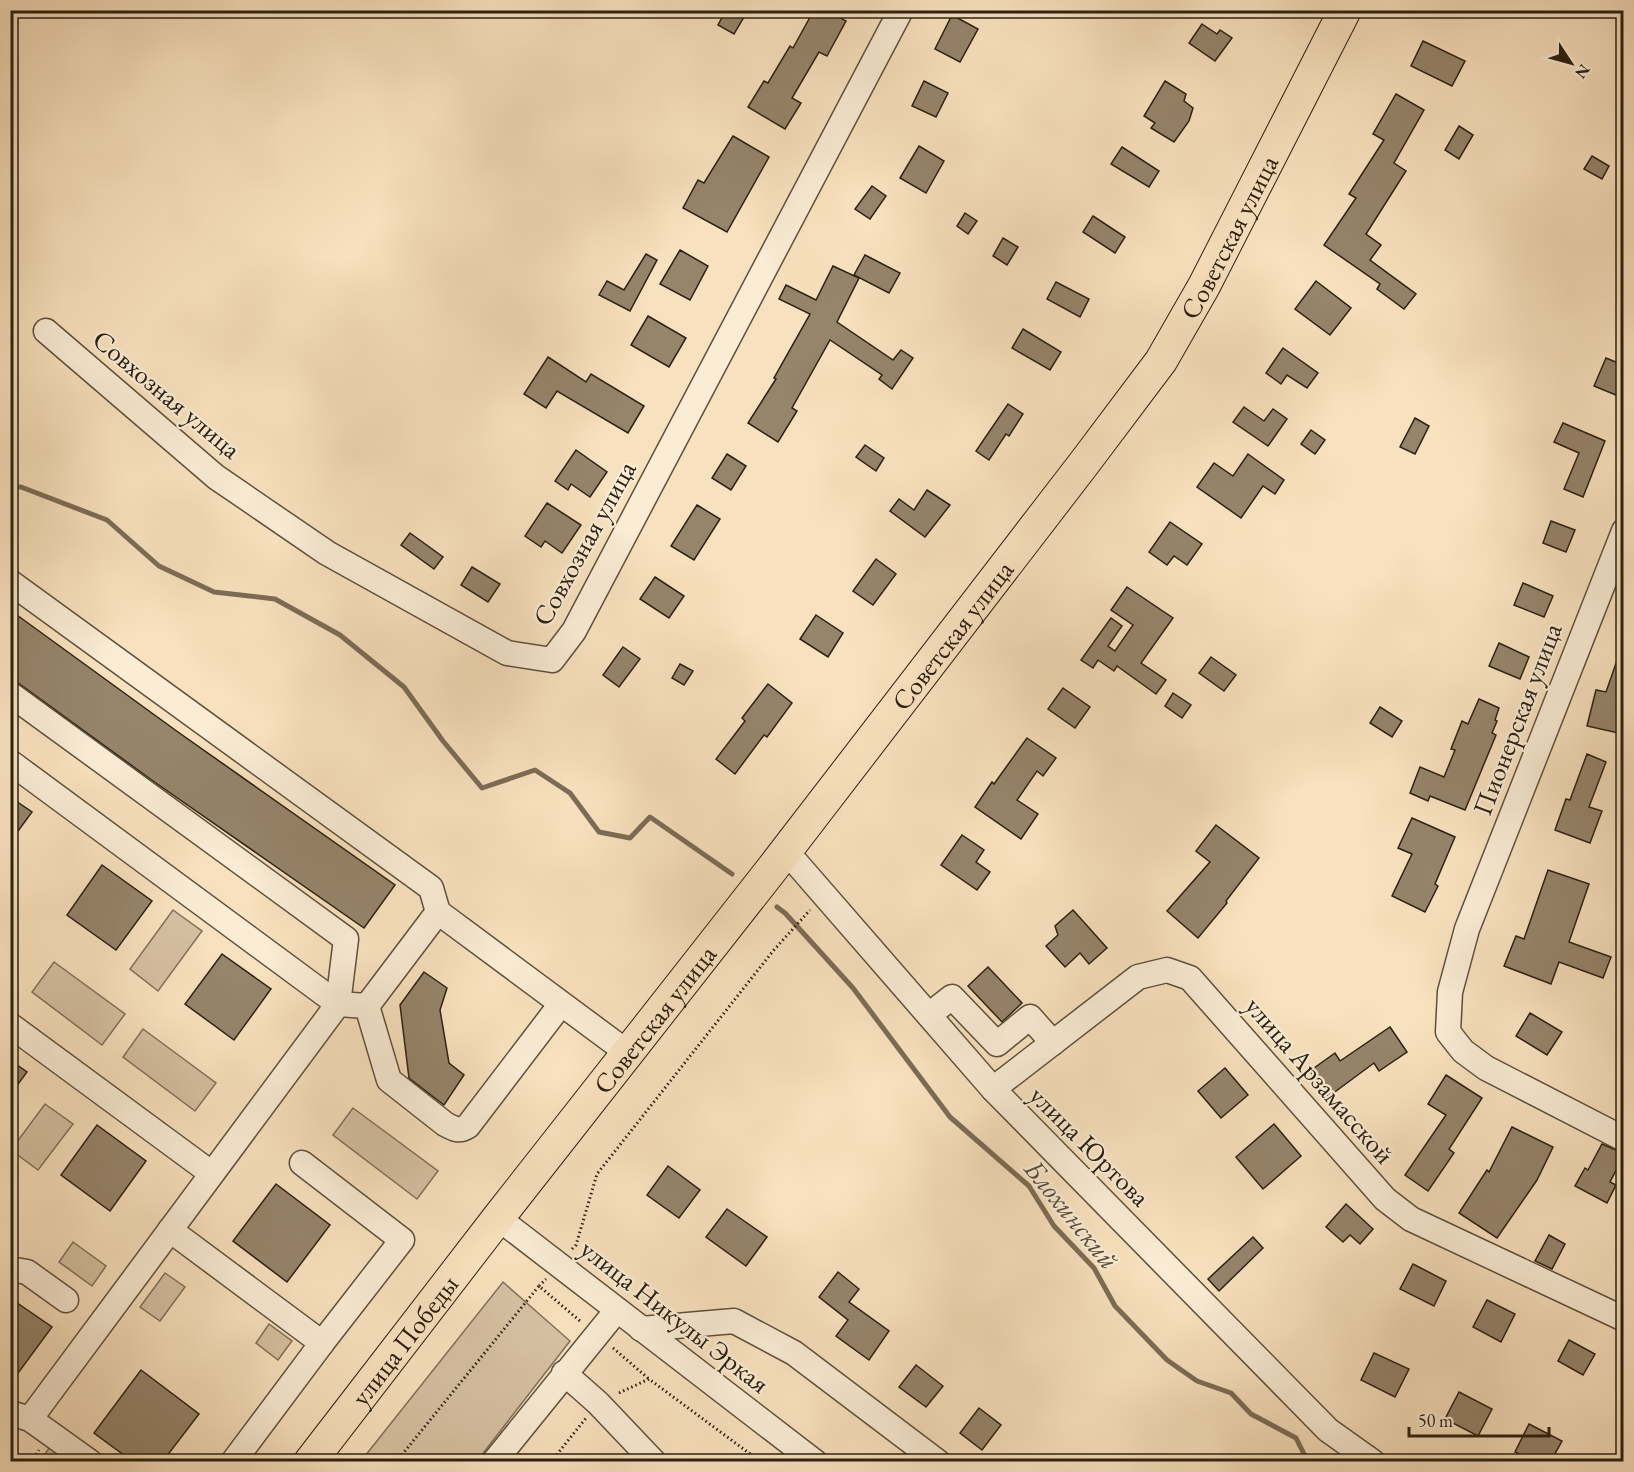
<svg xmlns="http://www.w3.org/2000/svg" width="1634" height="1472" viewBox="0 0 1634 1472" font-family="'EB Garamond',serif">
  <style>
    .green { fill: #d5c0a1; stroke: #80705a; stroke-width: 1.5 }
    .lines { fill: none; stroke-linecap: round; stroke-linejoin: round }
    .stream { stroke: #7c6c56; stroke-width: 5 }
    .building { fill: #96846b; stroke: #2b2012; stroke-width: 1.5 }
    .minor-casing { stroke: #5e503d; stroke-width: 27 }
    .major-casing { stroke: #2b2012; stroke-width: 34 }
    .path { stroke: #2b2012; stroke-width: 3; stroke-dasharray: 1.5 3; stroke-linecap: butt }
    .minor { stroke: #faecd5; stroke-width: 24 }
    .major { stroke: #f8e1be; stroke-width: 32 }
    .labels { text-anchor: middle; dominant-baseline: central; stroke-width: 4.5; stroke-linejoin: round; paint-order: stroke }
    .street-label { font-size: 27px; fill: #2b2012; stroke: #faecd5 }
    .water-label { font-size: 28px; font-style: italic; fill: #5a4c3a; stroke: #faecd5 }
  </style>
  <rect width="100%" height="100%" fill="#f8e1be"/>
  <filter id="stains"><feTurbulence type="fractalNoise" baseFrequency=".00333" numOctaves="4"/><feColorMatrix values="0 0 0 0 .2 0 0 0 0 .09 0 0 0 0 .02 0 0 0 .5 -.17"/></filter>
  <radialGradient id="worn" r=".72"><stop offset=".6" stop-color="#630" stop-opacity="0"/><stop offset="1" stop-color="#630" stop-opacity=".3"/></radialGradient>
  <g class="green">
    <path d="M173 910 202 931 158 991 130 969Z"/>
    <path d="M54 962 125 1014 102 1045 32 992Z"/>
    <path d="M143 1029 216 1083 195 1111 123 1057Z"/>
    <path d="M45 1104 73 1124 38 1170 11 1150Z"/>
    <path d="M353 1108 438 1171 417 1199 333 1135Z"/>
    <path d="M73 1242 106 1266 92 1286 59 1262Z"/>
    <path d="M165 1273 185 1287 160 1321 140 1307Z"/>
    <path d="M503 1282 570 1341 477 1461H361Z"/>
    <path d="M269 1324 292 1341 278 1360 256 1343Z"/>
    <path d="M50 1447 73 1462H39Z"/>
  </g>
  <g class="lines">
    <g class="stream">
      <path d="M10 487H21L107 520 159 566 214 592 275 599 340 635 404 687 443 741 482 788 535 770 570 793 599 832 630 838 650 817 732 874"/>
      <path d="M777 907 785 913 853 988 950 1117 1029 1186 1054 1226 1094 1268 1115 1306 1167 1360 1197 1381 1231 1393 1251 1414 1296 1438 1308 1462"/>
    </g>
  </g>
  <g class="building">
    <path d="M726 10H732L744 17 734 34 718 25Z"/>
    <path d="M814 10H827L846 21 827 56 819 52 792 98 801 103 785 129 748 107 764 81 768 83 790 46 793 48Z"/>
    <path d="M952 15 978 29 960 62 935 49Z"/>
    <path d="M1202 24 1217 34 1220 30 1232 38 1215 61 1189 43Z"/>
    <path d="M1423 41 1465 61 1452 86 1411 66Z"/>
    <path d="M924 81 948 93 936 117 912 106Z"/>
    <path d="M1165 81 1186 94 1184 101 1193 108 1189 121 1174 142 1151 128 1155 123 1144 116Z"/>
    <path d="M1396 94 1424 110 1394 163 1406 171 1366 234 1381 245 1370 260 1416 294 1404 309 1377 289 1380 284 1324 245 1356 198 1349 194 1384 140 1373 134Z"/>
    <path d="M1459 126 1473 135 1459 159 1445 150Z"/>
    <path d="M733 136 769 157 727 232 683 208 698 180 704 183Z"/>
    <path d="M919 146 944 161 926 193 900 178Z"/>
    <path d="M1122 147 1159 171 1149 187 1111 164Z"/>
    <path d="M1592 156 1609 166 1602 179 1584 169Z"/>
    <path d="M872 186 886 196 870 219 855 209Z"/>
    <path d="M965 213 977 221 968 234 957 226Z"/>
    <path d="M1093 216 1125 237 1115 253 1083 232Z"/>
    <path d="M1003 238 1018 247 1007 265 993 256Z"/>
    <path d="M680 250 708 266 690 300 660 284Z"/>
    <path d="M646 254 657 260 630 311 599 295 607 281 624 290Z"/>
    <path d="M865 255 900 273 889 293 854 275Z"/>
    <path d="M833 266 859 278 837 322 893 360 901 350 913 358 892 389 879 379 882 375 830 340 792 408 797 411 778 442 748 423 776 379 774 378 810 314 779 299 786 285 816 300Z"/>
    <path d="M1316 281 1351 308 1330 335 1295 309Z"/>
    <path d="M1056 282 1089 299 1080 317 1047 299Z"/>
    <path d="M648 316 686 338 669 367 631 345Z"/>
    <path d="M1023 329 1061 352 1050 370 1012 348Z"/>
    <path d="M1283 348 1318 373 1307 388 1287 375 1281 384 1266 373Z"/>
    <path d="M548 357 586 382 591 374 644 406 628 433 557 391 546 408 524 394Z"/>
    <path d="M1606 358 1623 365V398L1594 386Z"/>
    <path d="M1008 404 1023 414 1009 436 1006 434 989 460 976 451Z"/>
    <path d="M1244 407 1264 421 1273 409 1287 419 1268 446 1233 422Z"/>
    <path d="M1415 418 1429 426 1415 454 1400 447Z"/>
    <path d="M1563 423 1605 441 1583 497 1564 489 1579 453 1554 442Z"/>
    <path d="M1311 430 1325 440 1315 454 1301 444Z"/>
    <path d="M865 445 884 458 876 471 856 457Z"/>
    <path d="M576 450 607 472 590 497 571 484 568 490 555 481Z"/>
    <path d="M727 454 746 466 731 490 712 478Z"/>
    <path d="M1248 454 1284 480 1275 494 1263 486 1241 518 1197 487 1214 463 1233 476Z"/>
    <path d="M927 490 950 505 925 537 890 511 899 499 914 510Z"/>
    <path d="M547 503 581 525 562 553 545 541 541 547 525 536Z"/>
    <path d="M697 505 720 519 694 560 671 546Z"/>
    <path d="M1551 521 1575 530 1566 552 1543 543Z"/>
    <path d="M1170 522 1202 544 1187 565 1174 556 1167 565 1149 552Z"/>
    <path d="M410 533 443 557 434 569 401 545Z"/>
    <path d="M876 559 896 574 873 605 853 591Z"/>
    <path d="M472 567 500 584 488 602 461 585Z"/>
    <path d="M655 577 684 596 669 618 640 599Z"/>
    <path d="M1523 583 1553 596 1544 617 1514 605Z"/>
    <path d="M1127 587 1173 618 1141 663 1166 680 1156 694 1117 666 1114 671 1098 660 1093 668 1081 660 1111 618 1122 626 1108 646 1115 651 1133 625 1111 610Z"/>
    <path d="M10 610 178 732 395 885 364 928 153 781 10 677Z"/>
    <path d="M816 615 843 633 828 657 800 639Z"/>
    <path d="M1499 643 1529 657 1520 679 1489 666Z"/>
    <path d="M623 647 640 659 619 687 603 675Z"/>
    <path d="M1621 649 1623 650V734L1587 726 1596 690 1606 692Z"/>
    <path d="M1211 657 1236 675 1224 691 1199 673Z"/>
    <path d="M680 664 693 671 684 685 672 678Z"/>
    <path d="M768 684 792 703 767 737 764 735 735 774 716 759 745 721 742 718Z"/>
    <path d="M1063 688 1090 707 1075 728 1048 709Z"/>
    <path d="M1173 693 1191 705 1182 718 1165 706Z"/>
    <path d="M1479 699 1499 708 1495 720 1497 721 1492 733 1496 735 1465 810 1430 796 1428 801 1410 793 1420 767 1444 777 1455 750 1451 749 1462 721 1468 724Z"/>
    <path d="M1380 707 1402 721 1392 737 1370 723Z"/>
    <path d="M1027 738 1056 758 1043 776 1037 771 1017 800 1038 814 1021 839 975 807 992 782 994 784Z"/>
    <path d="M1587 754 1606 762 1589 807 1602 811 1590 843 1555 830 1566 799 1570 800Z"/>
    <path d="M10 797 32 812 10 842Z"/>
    <path d="M1412 818 1455 837 1435 884 1438 886 1425 912 1392 896 1412 854 1398 848Z"/>
    <path d="M1216 825 1259 858 1226 901 1227 903 1198 938 1167 911 1210 862 1196 851Z"/>
    <path d="M962 835 984 850 976 862 990 872 977 890 941 865Z"/>
    <path d="M102 865 152 901 116 950 67 915Z"/>
    <path d="M1548 870 1589 884 1569 942 1611 957 1603 978 1559 962 1551 984 1504 966 1516 936 1524 939Z"/>
    <path d="M1073 910 1107 948 1089 964 1080 953 1065 967 1046 946 1058 935 1055 926Z"/>
    <path d="M222 954 271 989 234 1040 185 1004Z"/>
    <path d="M988 967 1022 1003 1002 1022 968 986Z"/>
    <path d="M424 972 447 988 440 1010 449 1063 464 1075 444 1105 409 1078 400 1005Z"/>
    <path d="M1530 1013 1562 1032 1547 1055 1516 1036Z"/>
    <path d="M1390 1027 1407 1052 1379 1071 1374 1063 1328 1097 1310 1071 1335 1053 1340 1061Z"/>
    <path d="M10 1060 27 1072 10 1095Z"/>
    <path d="M1225 1068 1248 1095 1221 1118 1198 1091Z"/>
    <path d="M1446 1075 1482 1098 1449 1149 1454 1153 1428 1191 1405 1175 1446 1115 1428 1104Z"/>
    <path d="M1274 1124 1301 1156 1263 1189 1236 1157Z"/>
    <path d="M97 1125 146 1161 110 1211 61 1175Z"/>
    <path d="M1512 1127 1553 1147 1537 1180 1497 1238 1459 1213 1487 1170 1489 1172Z"/>
    <path d="M1602 1144 1623 1153V1157L1610 1182 1616 1185 1607 1203 1575 1186 1585 1168 1588 1170Z"/>
    <path d="M668 1166 700 1190 679 1218 647 1195Z"/>
    <path d="M276 1184 330 1225 287 1282 233 1241Z"/>
    <path d="M1346 1204 1373 1229 1360 1244 1350 1235 1343 1242 1326 1227Z"/>
    <path d="M727 1209 767 1237 746 1266 706 1237Z"/>
    <path d="M1549 1235 1565 1244 1552 1269 1535 1261Z"/>
    <path d="M1253 1237 1263 1248 1219 1291 1208 1279Z"/>
    <path d="M1413 1264 1446 1281 1434 1306 1400 1289Z"/>
    <path d="M838 1272 859 1289 849 1302 889 1331 869 1360 836 1336 848 1320 819 1297Z"/>
    <path d="M10 1298 52 1327 10 1384Z"/>
    <path d="M1487 1300 1515 1314 1501 1342 1473 1327Z"/>
    <path d="M1569 1340 1595 1354 1583 1375 1558 1361Z"/>
    <path d="M1374 1353 1409 1369 1395 1397 1361 1380Z"/>
    <path d="M916 1365 943 1386 926 1407 899 1387Z"/>
    <path d="M141 1370 199 1414 163 1461H132L94 1433Z"/>
    <path d="M1459 1392 1492 1409 1478 1436 1445 1419Z"/>
    <path d="M979 1408 1001 1425 982 1450 960 1433Z"/>
    <path d="M1529 1424 1562 1441 1551 1461H1535L1515 1452Z"/>
  </g>
  <g class="lines">
    <defs>
      <g id="minor">
        <path d="M46 331 216 477 327 553 507 653 552 660 574 631 901 10"/>
        <path d="M1624 531 1467 929 1450 992 1448 1032 1463 1051 1486 1068 1624 1139"/>
        <path d="M10 582 431 888 438 912"/>
        <path d="M10 694 346 939 338 1004 367 1006 438 912 628 1053"/>
        <path d="M10 762 338 1004 30 1419"/>
        <path d="M786 851 993 1089 1328 1430 1373 1462"/>
        <path d="M367 1006 389 1080 445 1124C454 1129 459 1132 468 1126L561 1004"/>
        <path d="M929 1015 952 997 997 1044 1030 1017 1053 1043"/>
        <path d="M10 1025 211 1173"/>
        <path d="M993 1089 1138 977 1167 970 1190 978 1385 1199 1411 1219 1624 1319"/>
        <path d="M498 1218 815 1462"/>
        <path d="M170 1230 322 1343 402 1240 302 1163"/>
        <path d="M10 1269 27 1272 66 1300"/>
        <path d="M641 1329 734 1321 794 1353 938 1462"/>
        <path d="M564 1373 598 1403 654 1462"/>
        <path d="M10 1413 30 1419 90 1462"/>
        <path d="M233 1462 322 1343"/>
        <path d="M494 1462 617 1310"/>
      </g>
      <g id="major">
        <path id="s1" d="M310 1462 498 1218 772 869 1085 462 1161 361 1204 286 1345 10"/>
      </g>
    </defs>
    <use href="#minor" class="minor-casing"/>
    <use href="#major" class="major-casing"/>
    <g class="path">
      <path d="M572 1249 576 1245 597 1174 773 951 810 910"/>
      <path d="M539 1286 546 1279"/>
      <path d="M613 1348 649 1379"/>
      <path d="M619 1393 649 1379 761 1462"/>
      <path d="M31 1462 39 1450"/>
      <path d="M396 1462 539 1286 580 1321"/>
      <path d="M551 1462 586 1418"/>
    </g>
    <use href="#minor" class="minor"/>
    <use href="#major" class="major"/>
  </g>
  <g class="labels">
    <g class="street-label">
      <text stroke="none"><textPath href="#s1" startOffset="1533">Советская улица</textPath></text>
      <text transform="translate(167 394) rotate(40)">Совхозная улица</text>
      <text transform="translate(584 543) rotate(-61)">Совхозная улица</text>
      <text stroke="none"><textPath href="#s1" startOffset="1047">Советская улица</textPath></text>
      <text transform="translate(1517 719) rotate(-69)">Пионерская улица</text>
      <text stroke="none"><textPath href="#s1" startOffset="561">Советская улица</textPath></text>
      <text transform="translate(1320 1080) rotate(49)">улица Арзамасской</text>
      <text transform="translate(1090 1146) rotate(45)">улица Юртова</text>
      <text transform="translate(675 1316) rotate(38)">улица Никулы Эркая</text>
      <text stroke="none"><textPath href="#s1" startOffset="154">улица Победы</textPath></text>
    </g>
    <g class="water-label">
      <text transform="translate(1072 1214) rotate(51)">Блохинский</text>
    </g>
  </g>
  <rect width="1634" height="1472" fill="none" stroke="#f8e1be" stroke-width="36"/>
  <rect x="12" y="12" width="1610" height="1448" fill="none" stroke="#2b2012" stroke-width="3"/>
  <rect x="18" y="18" width="1598" height="1436" fill="none" stroke="#2b2012" stroke-width="1.5"/>
  <g transform="translate(1571 63) rotate(126)" stroke="#faecd5" stroke-width="4.5" paint-order="stroke">
  <path d="M0-4.5L10 22L0 15L-10 22Z" fill="#2b2012"/>
  <text y="-9" font-size="16" font-weight="bold" text-anchor="middle" fill="#2b2012">N</text>
  </g>
  <path d="M1409 1427v9h140v-9" fill="none" stroke="#2b2012" stroke-width="3"/>
  <text x="1418" y="1427" font-size="18" fill="#2b2012" stroke="#faecd5" stroke-width="4.5" paint-order="stroke">50 m</text>
  <rect width="100%" height="100%" filter="url(#stains)"/>
  <rect width="100%" height="100%" fill="url(#worn)"/>
</svg>
